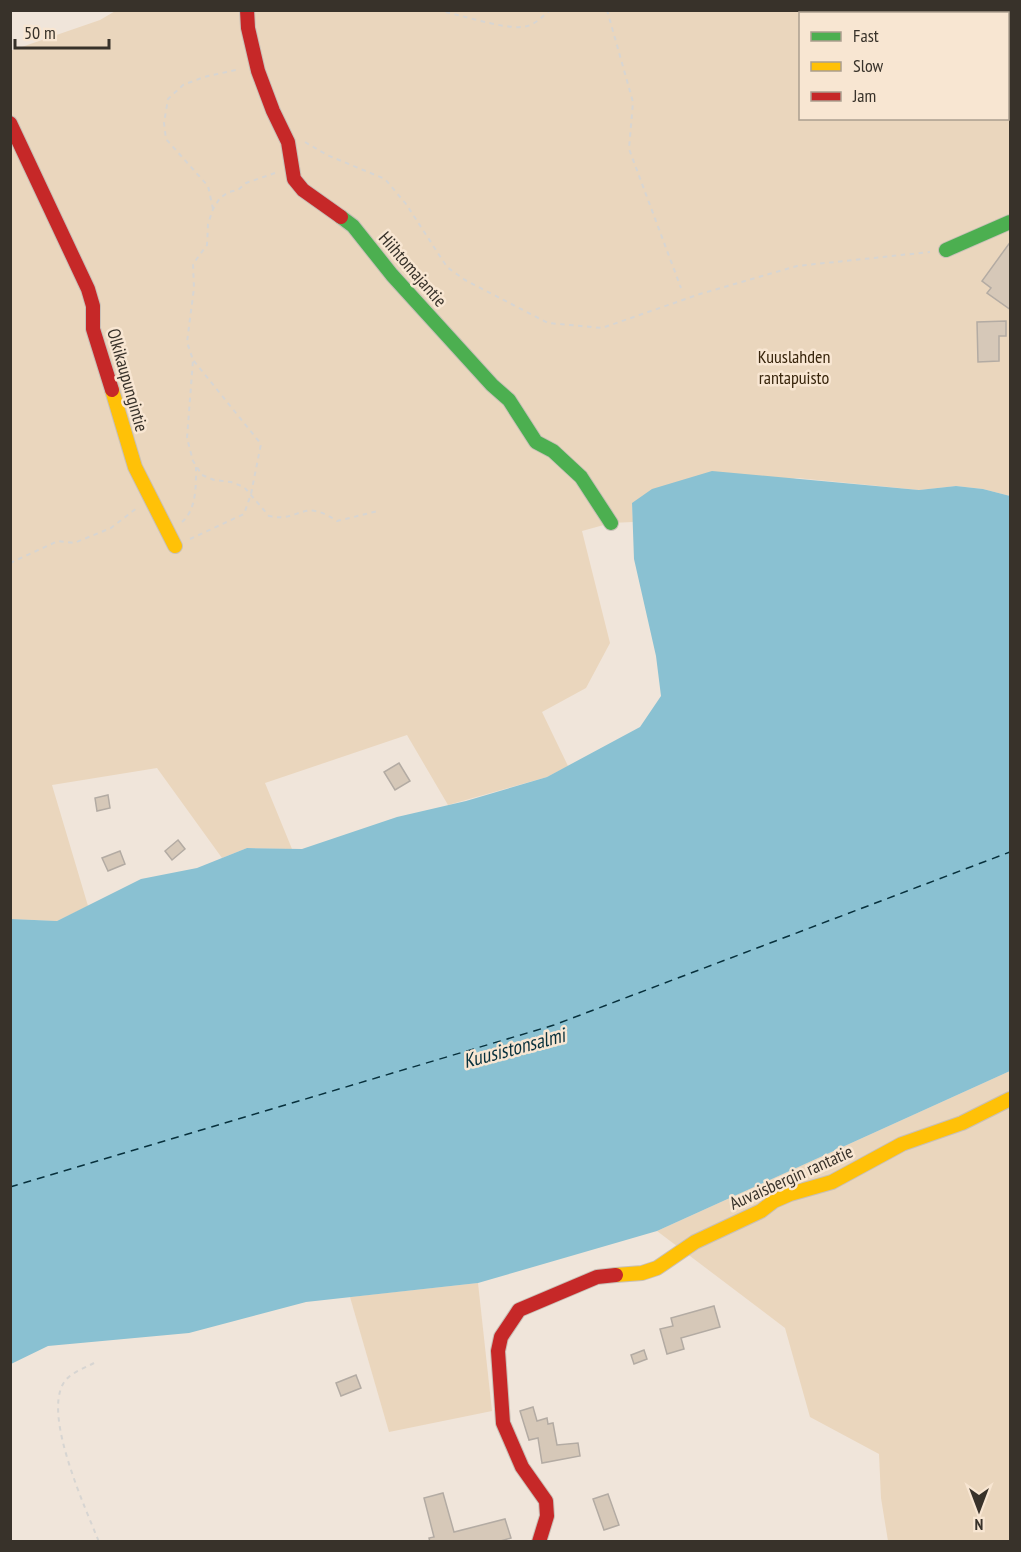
<svg xmlns="http://www.w3.org/2000/svg" width="1021" height="1552" viewBox="0 0 1021 1552" font-family="'PT Sans Narrow',sans-serif">
  <style>
    .green { fill: #ead6bd; fill-rule: evenodd }
    .water { fill: #8ac1d2 }
    .lines { fill: none; stroke-linecap: round; stroke-linejoin: round }
    .ferry { stroke: #08313d; stroke-width: 1.5; stroke-dasharray: 8 6; stroke-linecap: butt }
    .building { fill: #d6c8b8; stroke: #b3aba3; stroke-width: 1.5 }
    .fast-casing { stroke: #c8c0b7; stroke-width: 16 }
    .slow-casing { stroke: #c8c0b7; stroke-width: 16 }
    .jam-casing { stroke: #c8c0b7; stroke-width: 16 }
    .path { stroke: #d7d5d2; stroke-width: 2; stroke-dasharray: 4.5 4.5; stroke-linecap: butt }
    .fast { stroke: #4caf50; stroke-width: 14 }
    .slow { stroke: #ffc107; stroke-width: 14 }
    .jam { stroke: #c62828; stroke-width: 14 }
    .labels { text-anchor: middle; dominant-baseline: central; stroke-width: 5; stroke-linejoin: round; paint-order: stroke }
    .street-label { font-size: 18px; fill: #38322a; stroke: #f8e6d2 }
    .park-label { font-size: 18px; fill: #38250c; stroke: #f8e6d2 }
    .water-label { font-size: 20px; font-style: italic; fill: #08313d; stroke: #f8e6d2 }
  </style>
  <rect width="100%" height="100%" fill="#f0e5da"/>
  <g class="green">
    <path d="M117 10 1010 11V496L983 489 956 486 919 490 797 478 632 503 633 522 611 523 582 531 610 643 586 688 542 712 568 766 547 777 448 805 407 735 265 783 292 849 247 848 222 858 157 768 52 785 88 906 57 921 11 919 10 51 100 20ZM800 14H1008V118H800Z"/>
    <path d="M1010 1071V1541H888L881 1498 879 1454 810 1417 785 1328 657 1231Z"/>
    <path d="M478 1283 492 1411 389 1432 350 1297Z"/>
  </g>
  <path class="water" d="M712 471 919 490 956 486 983 489 1010 496V1071L657 1231 478 1283 306 1302 189 1333 48 1346 11 1364V919L57 921 141 879 197 868 247 848 302 849 397 817 466 801 547 777 640 727 661 696 656 656 634 559 632 503 652 489Z"/>
  <g class="lines">
    <path class="ferry" d="M10 1187 554 1025 1010 852"/>
  </g>
  <g class="building">
    <path d="M1011 241V310L987 293 991 288 982 281Z"/>
    <path d="M1006 321V336H999V361L978 362 977 322Z"/>
    <path d="M399 763 410 781 395 790 384 772Z"/>
    <path d="M108 795 110 808 97 811 95 798Z"/>
    <path d="M178 840 185 849 172 860 165 851Z"/>
    <path d="M120 851 125 864 108 871 102 858Z"/>
    <path d="M714 1306 720 1327 681 1338 684 1349 667 1354 660 1329 673 1326 671 1318Z"/>
    <path d="M644 1350 647 1359 634 1364 631 1355Z"/>
    <path d="M356 1375 361 1388 341 1396 336 1383Z"/>
    <path d="M533 1407 537 1421 547 1418 548 1424 553 1423 557 1445 578 1443 580 1456 542 1463 538 1438 529 1440 520 1411Z"/>
    <path d="M443 1493 454 1532 505 1519 511 1538 497 1542H430L429 1538 434 1537 424 1498Z"/>
    <path d="M608 1494 619 1525 604 1530 593 1499Z"/>
  </g>
  <g class="lines">
    <defs>
      <g id="fast">
        <path d="M341 217 353 226 392 275 492 385 509 400 536 442 553 451 581 477 611 523"/>
        <path d="M946 250 1010 222"/>
      </g>
      <g id="slow">
        <path d="M112 390 135 467 175 546"/>
        <path d="M616 1275 642 1273 657 1268 695 1242 761 1211 774 1201 790 1194 832 1182 902 1144 962 1123 1010 1099"/>
      </g>
      <g id="jam">
        <path d="M247 10 248 28 258 71 273 111 288 142 294 179 303 190 341 217"/>
        <path d="M10 123 88 289 93 306V329L112 390"/>
        <path d="M539 1542 547 1516 546 1501 522 1467 503 1423 498 1351 501 1337 519 1310 597 1277 616 1275"/>
      </g>
    </defs>
    <use href="#fast" class="fast-casing"/>
    <use href="#slow" class="slow-casing"/>
    <use href="#jam" class="jam-casing"/>
    <g class="path">
      <path d="M437 10C458 14 502 29 522 27 534 26 541 18 550 10"/>
      <path d="M607 10 633 102 629 149 681 288"/>
      <path d="M305 142 327 155 385 179 406 204 447 267 465 280 548 323 602 328 700 294 797 266 930 252"/>
      <path d="M275 173 246 183 238 190 229 192 220 198 213 209 208 224 207 245 193 264 194 288 187 342 193 360 187 438 193 461 202 475 214 480 231 482 244 487 269 516C301 523 301 497 337 521L378 511"/>
      <path d="M213 209 208 186 166 139 164 123 168 99 183 85 204 77 240 69"/>
      <path d="M182 522C197 509 196 484 196 466"/>
      <path d="M190 539 244 514 251 494 261 444 193 360"/>
      <path d="M10 563 58 541 74 543 111 528 137 508"/>
      <path d="M94 1363C83 1369 69 1373 63 1384 44 1418 85 1507 99 1542"/>
    </g>
    <use href="#fast" class="fast"/>
    <use href="#slow" class="slow"/>
    <use href="#jam" class="jam"/>
  </g>
  <g class="labels">
    <g class="street-label">
      <text transform="translate(413 269) rotate(49)">Hiihtomajantie</text>
      <text transform="translate(128 380) rotate(74)">Olkikaupungintie</text>
      <text transform="translate(791 1177) rotate(-24)">Auvaisbergin rantatie</text>
    </g>
    <g class="park-label">
      <text x="794" y="356">Kuuslahden<tspan x="794" dy="21">rantapuisto</tspan></text>
    </g>
    <g class="water-label">
      <text transform="translate(514 1048) rotate(-15)">Kuusistonsalmi</text>
    </g>
  </g>
  <rect width="1021" height="1552" fill="none" stroke="#38322a" stroke-width="24"/>
  <rect x="799" y="12" width="210" height="108" fill="#f8e6d2" stroke="#ab9e8f" stroke-width="1.5"/>
  <rect x="811" y="32" width="30" height="9" fill="#4caf50" stroke="#ab9e8f" stroke-width="1.5"/>
  <text x="853" y="42" font-size="18" fill="#38322a">Fast</text>
  <rect x="811" y="62" width="30" height="9" fill="#ffc107" stroke="#ab9e8f" stroke-width="1.5"/>
  <text x="853" y="72" font-size="18" fill="#38322a">Slow</text>
  <rect x="811" y="92" width="30" height="9" fill="#c62828" stroke="#ab9e8f" stroke-width="1.5"/>
  <text x="853" y="102" font-size="18" fill="#38322a">Jam</text>
  <g transform="translate(979 1510) rotate(180)" stroke="#f8e6d2" stroke-width="4.5" paint-order="stroke">
  <path d="M0-4.5L10 22L0 15L-10 22Z" fill="#38322a"/>
  <text y="-9" font-size="16" font-weight="bold" text-anchor="middle" fill="#38322a">N</text>
  </g>
  <path d="M15 39v9h94v-9" fill="none" stroke="#38322a" stroke-width="3"/>
  <text x="24" y="39" font-size="18" fill="#38322a" stroke="#f8e6d2" stroke-width="4.5" paint-order="stroke">50 m</text>
</svg>
